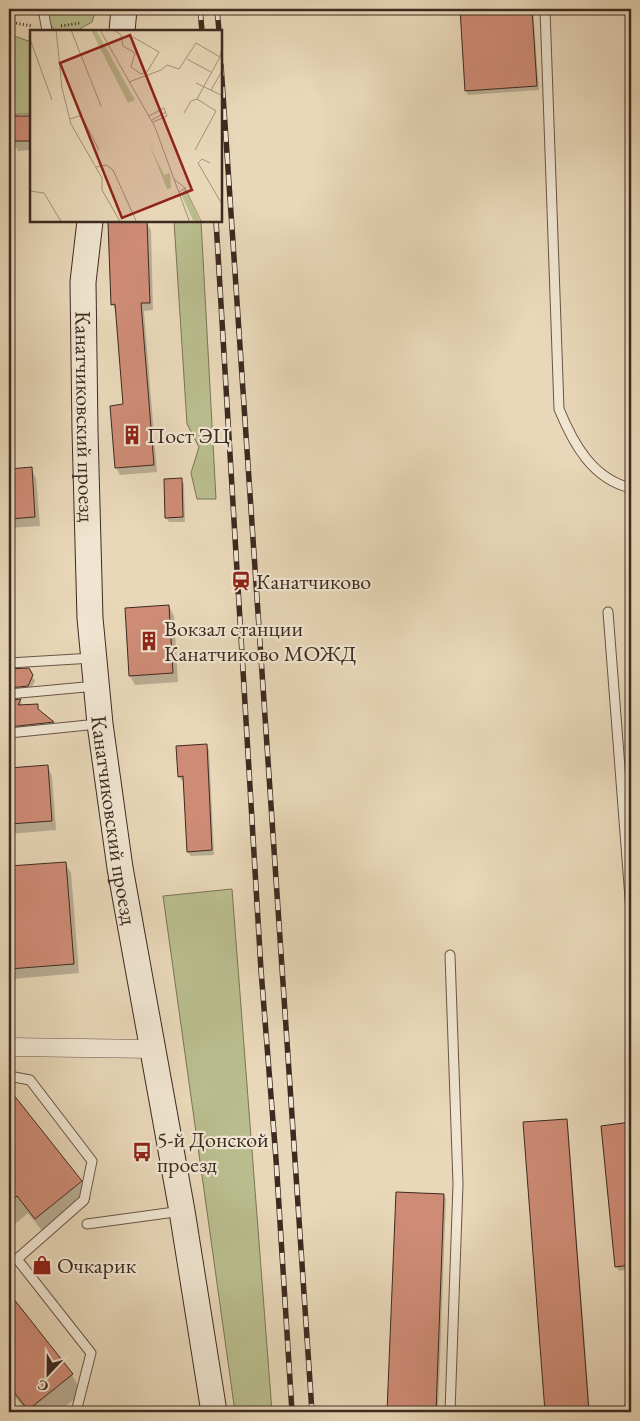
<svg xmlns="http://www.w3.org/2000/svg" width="640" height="1421" viewBox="0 0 640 1421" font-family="'EB Garamond',serif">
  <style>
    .green { fill: #b9bd8d; stroke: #7b7456 }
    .shadow { fill: #0003 }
    .building { fill: #ce8c76; stroke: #3d2a20 }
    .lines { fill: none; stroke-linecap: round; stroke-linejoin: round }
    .lane-casing { stroke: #685546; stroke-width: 11 }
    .street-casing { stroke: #685546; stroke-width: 19 }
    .secondary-casing { stroke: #3d2a20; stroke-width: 27 }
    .path { stroke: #3d2a20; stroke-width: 3; stroke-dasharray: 1 2.5; stroke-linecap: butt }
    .lane { stroke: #f0e5d1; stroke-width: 9 }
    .street { stroke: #f0e5d1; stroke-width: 18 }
    .secondary { stroke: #f0e5d1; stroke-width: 25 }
    .rail-casing { stroke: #3d2a20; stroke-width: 5.5 }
    .rail { stroke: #f0e5d1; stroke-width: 4; stroke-dasharray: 11; stroke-linecap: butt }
    .labels { text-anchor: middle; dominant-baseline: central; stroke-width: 4.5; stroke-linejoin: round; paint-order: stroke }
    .street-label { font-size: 22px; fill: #3d2a20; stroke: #f0e5d1 }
    .poi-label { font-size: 22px; fill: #3d2a20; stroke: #f0e5d1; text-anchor: start }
    .inset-road { fill: none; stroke: #a4927b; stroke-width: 1 }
    .view { fill: #8f2418; fill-opacity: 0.15; stroke: #8f2418; stroke-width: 2.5 }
    .inset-edge { fill: none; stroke: #3d2a20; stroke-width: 2.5 }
  </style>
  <rect width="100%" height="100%" fill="#e8d7b8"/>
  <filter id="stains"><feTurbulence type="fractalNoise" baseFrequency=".004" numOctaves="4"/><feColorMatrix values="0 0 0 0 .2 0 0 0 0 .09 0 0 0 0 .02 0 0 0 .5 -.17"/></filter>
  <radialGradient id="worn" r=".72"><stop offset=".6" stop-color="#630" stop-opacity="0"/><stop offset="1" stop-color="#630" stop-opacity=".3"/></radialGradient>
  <g class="green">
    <path d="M50 9H96L92 22 76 31H56L44 19Z"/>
    <path d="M9 34 31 42V114H18L9 120Z"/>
    <path d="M174 221H201L216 499H197L191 473 199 447 187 424Z"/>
    <path d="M232 889 272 1412H235L163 896Z"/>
  </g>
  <g class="shadow">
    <path d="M461 9H533L539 90 468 95 466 90Z"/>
    <path d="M13 118H31V150L18 151 13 141Z"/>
    <path d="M146 222 151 230 153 310 144 311 157 472 120 475 116 467 124 406 117 312 112 304Z"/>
    <path d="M31 469 36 478 40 526 9 528V470Z"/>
    <path d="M181 480 184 484 185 522H169L166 518Z"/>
    <path d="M169 606 174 616 178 682 135 685 130 676Z"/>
    <path d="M9 669H28L35 681 30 690 9 693Z"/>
    <path d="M20 700 23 706 37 705 40 712 55 727 9 733V701Z"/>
    <path d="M206 746 209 750 214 855 191 856 188 852 184 780 182 781 179 776Z"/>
    <path d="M47 766 52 776 56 830 9 834V769Z"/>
    <path d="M65 863 71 873 79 973 13 979 9 972V868Z"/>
    <path d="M9 1091 81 1182 91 1199 46 1236 28 1213 9 1229Z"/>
    <path d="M566 1120 568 1124 590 1412H547L525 1123Z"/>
    <path d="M631 1124V1269L619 1271 616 1266 602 1127Z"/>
    <path d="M397 1193 444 1195 446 1199 438 1412H388Z"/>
    <path d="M9 1295 72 1375 82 1393 58 1412H27L9 1389Z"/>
  </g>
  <g class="building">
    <path d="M460 9H532L537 86 465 91Z"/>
    <rect x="12" y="116" width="19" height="25"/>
    <path d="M147 221 150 303H141L154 465 115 468 110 406 123 404 115 304 111 305 108 222Z"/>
    <path d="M32 467 35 517 9 519V469Z"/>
    <path d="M182 478 183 517 165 518 164 479Z"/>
    <path d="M169 605 173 673 129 676 125 608Z"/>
    <path d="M29 668 33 675 28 686 9 688V669Z"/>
    <path d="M21 699 18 705 38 704V709L54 722 9 727V700Z"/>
    <path d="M207 744 212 850 187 852 183 776 178 777 176 746Z"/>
    <path d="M48 765 52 821 9 824V768Z"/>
    <path d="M66 862 74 964 9 969V866Z"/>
    <path d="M9 1089 82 1181 35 1219 17 1196 9 1203Z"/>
    <path d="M567 1119 589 1412H545L523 1122Z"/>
    <path d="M631 1122V1265L615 1267 601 1126Z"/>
    <path d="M396 1192 444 1194 436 1412H387Z"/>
    <path d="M9 1293 73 1374 28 1410 9 1386Z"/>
  </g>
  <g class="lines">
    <defs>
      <g id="lane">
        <path d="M43 9 47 31"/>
        <path d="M545 9 559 409C573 443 592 479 631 488"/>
        <path d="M608 612 631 911"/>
        <path d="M9 663 93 658"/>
        <path d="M9 694 96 686"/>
        <path d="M9 733 98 724"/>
        <path d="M9 1076 30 1080 92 1161 84 1200 17 1259 91 1353 76 1412"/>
        <path d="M87 1224 182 1211"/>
        <path d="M450 1412 458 1184 450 955"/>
        <path d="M628 1412 631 1404"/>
      </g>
      <path id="street" d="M9 1047 152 1049"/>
      <g id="secondary">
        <path d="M122 31 124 9"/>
        <path id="s1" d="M90 221 83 282 85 431 90 618 100 724 120 868 182 1211 214 1412"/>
      </g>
    </defs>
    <use href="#lane" class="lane-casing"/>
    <use href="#street" class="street-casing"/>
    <use href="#secondary" class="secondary-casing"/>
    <g class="path">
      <path d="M9 22 32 26"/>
      <path d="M61 26 80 23"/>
    </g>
    <use href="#lane" class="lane"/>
    <use href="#street" class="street"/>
    <use href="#secondary" class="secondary"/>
    <defs>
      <g id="rail">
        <path d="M200 9 202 31"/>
        <path d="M217 9 219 31"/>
        <path d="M221 65 312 1412"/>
        <path d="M216 221 261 970 276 1159 292 1412"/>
      </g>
    </defs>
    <use href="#rail" class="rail-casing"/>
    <use href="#rail" class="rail"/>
  </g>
  <defs>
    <symbol id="building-bare" viewBox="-9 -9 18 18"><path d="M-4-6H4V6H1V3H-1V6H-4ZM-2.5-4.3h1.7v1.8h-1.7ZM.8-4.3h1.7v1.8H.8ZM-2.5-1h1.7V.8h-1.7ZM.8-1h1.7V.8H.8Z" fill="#8f2418" stroke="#f0e5d1" stroke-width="2.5" paint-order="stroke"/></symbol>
    <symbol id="station-bare" viewBox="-9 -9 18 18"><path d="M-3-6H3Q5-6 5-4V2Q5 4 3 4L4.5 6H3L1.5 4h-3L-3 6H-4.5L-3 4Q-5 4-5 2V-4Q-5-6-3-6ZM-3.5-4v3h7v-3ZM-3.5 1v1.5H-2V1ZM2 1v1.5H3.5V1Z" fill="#8f2418" stroke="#f0e5d1" stroke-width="2.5" paint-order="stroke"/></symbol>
    <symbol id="bus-bare" viewBox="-9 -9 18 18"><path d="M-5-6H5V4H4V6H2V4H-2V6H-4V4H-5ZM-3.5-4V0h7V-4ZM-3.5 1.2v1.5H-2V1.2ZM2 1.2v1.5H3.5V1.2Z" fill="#8f2418" stroke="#f0e5d1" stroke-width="2.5" paint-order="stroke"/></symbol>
    <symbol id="shop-bare" viewBox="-9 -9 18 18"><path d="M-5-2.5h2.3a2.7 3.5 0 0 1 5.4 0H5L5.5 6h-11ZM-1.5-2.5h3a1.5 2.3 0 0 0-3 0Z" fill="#8f2418" stroke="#f0e5d1" stroke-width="2.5" paint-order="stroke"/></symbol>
  </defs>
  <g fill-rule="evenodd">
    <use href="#building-bare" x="118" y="421" width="28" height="28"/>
    <use href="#station-bare" x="227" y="567" width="28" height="28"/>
    <use href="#building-bare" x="135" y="627" width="28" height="28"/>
    <use href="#bus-bare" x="128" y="1138" width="28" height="28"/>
    <use href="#shop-bare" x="28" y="1251" width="28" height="28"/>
  </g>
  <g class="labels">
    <g class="street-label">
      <text stroke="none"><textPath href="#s1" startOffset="196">Канатчиковский проезд</textPath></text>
      <text stroke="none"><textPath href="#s1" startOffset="601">Канатчиковский проезд</textPath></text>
    </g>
    <g class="poi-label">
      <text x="147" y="435">Пост ЭЦ</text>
      <text x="256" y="581">Канатчиково</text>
      <text x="164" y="628">Вокзал станции<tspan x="164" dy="25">Канатчиково МОЖД</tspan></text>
      <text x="157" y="1139">5-й Донской<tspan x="157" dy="25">проезд</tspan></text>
      <text x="57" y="1265">Очкарик</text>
    </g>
  </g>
  <g transform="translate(30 30)">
    <rect width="192" height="192" fill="#e8d7b8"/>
    <path d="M61 0H66L105 70 98 73ZM119 114 134 145 140 143 141 158 137 159ZM154 159 157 161 170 192 163 190 152 166Z" fill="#b9bd8d"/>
    <path class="inset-road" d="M26 0 32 58 41 94 72 148V160L91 193M41 0 71 76M70 0 125 97 160 193M84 0 91 5 93 16 105 23 101 37 111 44 117 42 129 22 103 7M0 9 22 70M157 29 181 42M99 52 131 40 137 35 149 39 166 13 190 27M166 53 193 66M181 60 193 39M154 83 161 71 167 69 190 27 193 12M119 86 134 78 137 86 123 92M40 89 49 86 53 89 69 120M122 90 136 82M165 120 186 81 167 69M180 133 172 129 168 133 193 176M66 137 76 135 83 140 107 193M145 150 155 158 149 162M155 158 172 193M0 161 14 163 32 193"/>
    <path class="view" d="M100 5 162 160 92 188 30 33Z"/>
    <rect width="192" height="192" class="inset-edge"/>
  </g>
  <rect width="640" height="1421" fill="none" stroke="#e8d7b8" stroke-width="30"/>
  <rect x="10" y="10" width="620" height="1401" fill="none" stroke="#3d2a20" stroke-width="2.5"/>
  <rect x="15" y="15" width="610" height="1391" fill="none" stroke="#3d2a20"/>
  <g transform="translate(48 1374) rotate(202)" stroke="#f0e5d1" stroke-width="4" paint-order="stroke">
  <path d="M0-4L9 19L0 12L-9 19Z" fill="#3d2a20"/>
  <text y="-8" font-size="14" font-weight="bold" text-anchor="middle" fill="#3d2a20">С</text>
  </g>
  <rect width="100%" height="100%" filter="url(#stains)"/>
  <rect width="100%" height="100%" fill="url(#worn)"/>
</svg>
